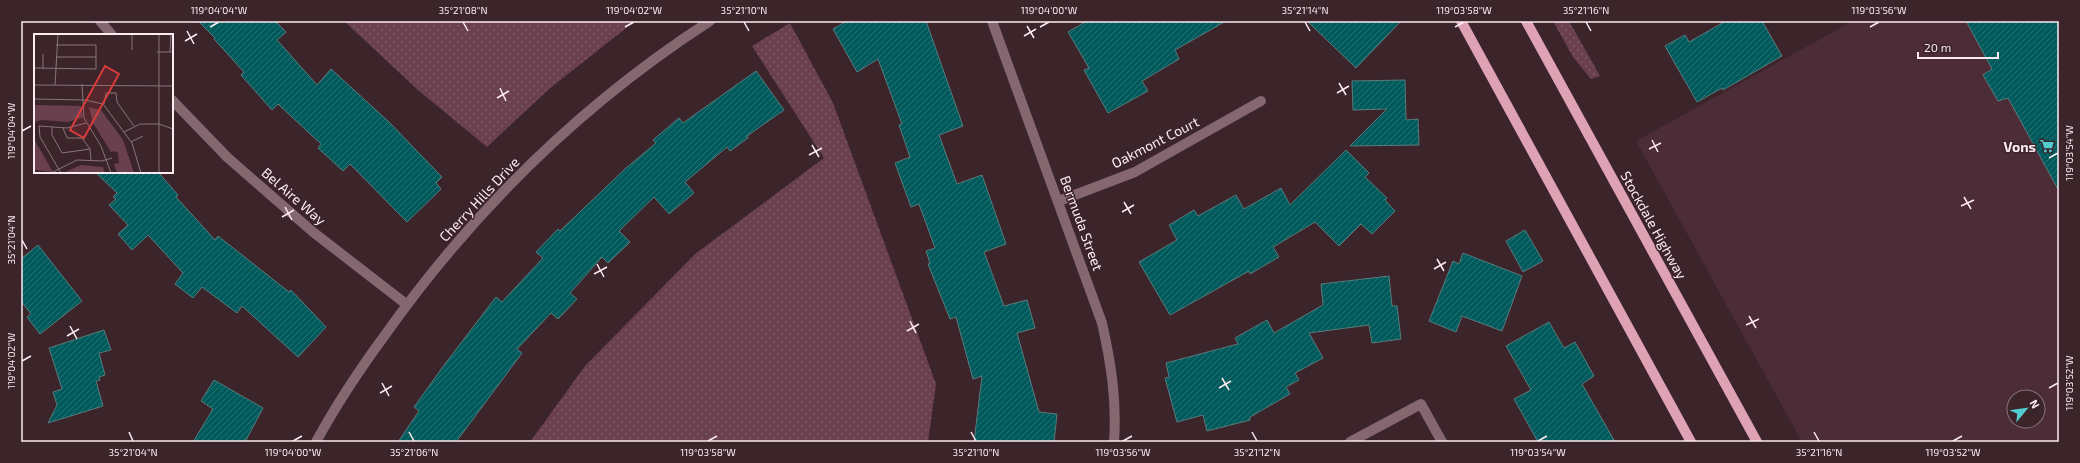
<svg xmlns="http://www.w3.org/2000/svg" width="2080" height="463" viewBox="0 0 2080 463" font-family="'Exo 2',sans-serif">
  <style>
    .built { fill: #4c2c36; fill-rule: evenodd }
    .grass { fill: url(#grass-dots) }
    .building { fill: url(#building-hatch); stroke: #587b7c }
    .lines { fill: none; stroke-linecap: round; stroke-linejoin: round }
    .minor { stroke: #856770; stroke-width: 10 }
    .primary { stroke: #dfa1b4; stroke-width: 10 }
    .ticks { fill: none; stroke: #fcebef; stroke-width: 1.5 }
    .labels { text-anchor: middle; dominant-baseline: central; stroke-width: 3; stroke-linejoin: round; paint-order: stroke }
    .street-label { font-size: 14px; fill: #fcebef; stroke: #3c242b }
    .poi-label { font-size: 14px; font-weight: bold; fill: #fcebef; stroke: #3c242b; text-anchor: end }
    .inset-road { fill: none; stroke: #897479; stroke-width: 1 }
    .view { fill: #da3c3c; fill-opacity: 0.15; stroke: #da3c3c; stroke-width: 2 }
    .inset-edge { fill: none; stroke: #fcebef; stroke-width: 2 }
    .neatline { fill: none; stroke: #fcebef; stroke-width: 1.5 }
    .ticks-label { font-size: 10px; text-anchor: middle; fill: #fcebef }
  </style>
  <defs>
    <pattern id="grass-dots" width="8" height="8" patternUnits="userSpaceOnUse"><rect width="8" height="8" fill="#6a404e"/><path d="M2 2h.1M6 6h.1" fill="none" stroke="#805c68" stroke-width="1.8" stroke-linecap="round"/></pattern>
    <pattern id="building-hatch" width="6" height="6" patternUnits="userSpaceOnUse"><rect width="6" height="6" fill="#005a5c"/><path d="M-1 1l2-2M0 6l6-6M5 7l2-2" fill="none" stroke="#267274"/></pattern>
  </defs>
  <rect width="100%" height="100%" fill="#3c242b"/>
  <path class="built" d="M1853 21H2059V442H1802L1636 141ZM2014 397H2038V421H2014Z"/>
  <g class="grass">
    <path d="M344 21H635L549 89 487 147 418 90Z"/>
    <path d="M1553 21H1569L1600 76 1591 79 1573 57Z"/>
    <path d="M790 23 833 103 936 384 928 442H530L585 366 695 254 824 158 752 46Z"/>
  </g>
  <g class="building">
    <path d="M198 21H275L286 32 277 40 317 85 331 69 389 122 442 177 436 183 441 189 407 222 350 164 343 171 318 148 321 144 278 104 272 110 241 75 244 72 214 39 215 38Z"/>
    <path d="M847 21H926L963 126 939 135 957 184 982 175 1006 244 984 252 1004 306 1027 300 1035 328 1017 333 1039 412 1057 414 1054 442H974L982 376 973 379 956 317 950 319 928 264 930 263 926 251 935 248 919 204 911 207 895 163 910 157 899 125 902 124 878 59 857 72 833 29Z"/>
    <path d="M1087 21H1226L1175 50 1179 59 1142 81 1148 91 1108 113 1084 70 1089 68 1068 32Z"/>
    <path d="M1307 21H1401L1356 68Z"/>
    <path d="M1726 21H1762L1782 56 1723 90 1722 88 1697 102 1665 46 1685 35 1689 42Z"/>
    <path d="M1966 21H2059V191L2008 98 1998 101 1983 75 1992 69Z"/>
    <path d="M756 71 784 110 747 136 748 138 730 151 727 147 685 182 694 193 669 214 654 197 619 231 630 242 608 263 602 257 570 293 577 299 558 319 551 313 517 349 522 353 456 442H398L419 411 414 407 445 364 496 297 502 302 543 258 536 252 558 229 560 231 625 169 656 143 653 140 679 118 683 123Z"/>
    <path d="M1405 80 1406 120 1418 119 1419 145 1350 146 1387 109 1353 110 1352 81Z"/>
    <path d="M1346 150 1369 173 1365 177 1387 198 1385 200 1395 211 1372 234 1361 224 1339 246 1315 222 1273 247 1279 257 1250 274 1249 271 1170 315 1139 262 1177 240 1169 225 1194 210 1198 216 1236 195 1244 209 1281 188 1290 205Z"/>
    <path d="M95 172H158L178 195 176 197 215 240 218 236 289 292 291 290 326 327 298 357 242 306 237 313 202 287 193 298 175 284 183 273 148 235 132 250 118 234 128 225 109 205 116 199 113 197 117 193Z"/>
    <path d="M1525 230 1543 261 1523 272 1506 241Z"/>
    <path d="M38 245 82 301 40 334 27 317 31 314 21 301V259Z"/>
    <path d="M1463 253 1522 276 1502 331 1462 316 1456 332 1429 321 1453 261 1459 264Z"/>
    <path d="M1389 276 1392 306H1397L1401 339 1372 343 1369 325 1309 333 1323 358 1295 373 1299 380 1286 387 1290 394 1250 417V420L1207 431 1203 415 1177 422 1165 378 1169 377 1166 363 1238 344 1235 338 1267 320 1274 333 1323 305 1321 284Z"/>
    <path d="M1549 322 1564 348 1575 342 1594 376 1582 384 1615 442H1538L1514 399 1531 390 1506 346Z"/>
    <path d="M104 330 111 350 99 353 105 375 99 377 100 380 96 381 103 406 48 423 57 405 53 392 62 389 49 348Z"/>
    <path d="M214 380 263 408 245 442H193L213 409 201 401Z"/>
  </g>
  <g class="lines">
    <g class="minor">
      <path d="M100 21 112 35"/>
      <path d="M992 21 1102 323C1111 363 1117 401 1114 442"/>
      <path d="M172 100 227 157 313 232 406 304"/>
      <path d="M1059 201 1135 172 1261 101"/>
      <path d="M316 442C336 405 360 369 385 335 473 211 583 103 710 21"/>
      <path d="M1350 442 1421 404 1442 442"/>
    </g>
    <g class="primary">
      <path d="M1461 21 1691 442"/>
      <path d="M1526 21 1757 442"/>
    </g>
  </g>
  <path class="ticks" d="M463 22 468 31M744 22 749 31M1305 22 1310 31M1586 22 1591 31M1027 26 1034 38M210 27 219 22M625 27 634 22M1040 27 1049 22M1455 27 1464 22M1870 27 1879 22M187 31 194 44M1024 36 1036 29M185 41 197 34M1339 83 1346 95M500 88 506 101M1337 93 1349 86M497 98 509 91M22 131 31 126M1652 140 1658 152M812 145 819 157M1649 149 1661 143M809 155 822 148M2049 158 2058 153M1964 197 1971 209M1124 202 1131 214M1961 206 1974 200M285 207 292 220M1122 212 1134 205M282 217 294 210M22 240 27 249M1437 259 1444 271M597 264 604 277M1434 269 1446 262M594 274 607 267M1749 316 1756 328M910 321 916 333M1746 325 1759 319M70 326 77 339M907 331 919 324M67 336 79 329M22 361 31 356M1222 378 1229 390M382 383 389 396M1219 388 1231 381M2049 388 2058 383M380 393 392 386M129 432 133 441M409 432 414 441M971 432 976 441M1252 432 1257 441M1814 432 1819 441M293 441 302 436M708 441 717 436M1123 441 1132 436M1538 441 1547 436M1953 441 1962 436"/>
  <defs>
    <symbol id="supermarket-bare" viewBox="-9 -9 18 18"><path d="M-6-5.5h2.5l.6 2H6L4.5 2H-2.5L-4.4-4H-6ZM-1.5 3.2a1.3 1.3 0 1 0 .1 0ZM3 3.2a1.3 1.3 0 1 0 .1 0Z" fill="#52cdcf" stroke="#3c242b" stroke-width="2.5" paint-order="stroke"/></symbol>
  </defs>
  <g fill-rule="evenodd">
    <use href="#supermarket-bare" x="2037" y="136" width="20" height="20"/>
  </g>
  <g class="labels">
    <g class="street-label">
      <text transform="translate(1155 142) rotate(-27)">Oakmont Court</text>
      <text transform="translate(294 196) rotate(41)">Bel Aire Way</text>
      <text transform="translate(479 199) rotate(-47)">Cherry Hills Drive</text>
      <text transform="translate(1082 223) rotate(70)">Bermuda Street</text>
      <text transform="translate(1654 225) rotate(61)">Stockdale Highway</text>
    </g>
    <g class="poi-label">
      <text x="2036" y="146">Vons</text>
    </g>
  </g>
  <g transform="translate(34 34)">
    <rect width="139" height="139" fill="#3c242b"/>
    <path d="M0 71 47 72 49 83 34 88 8 86 0 88ZM50 72 67 76 89 106 100 139H83L80 130 85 129 84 119 81 117 77 118 59 89 55 73ZM0 105 19 138 1 136ZM47 131 69 133 71 139H29Z" fill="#6a404e"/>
    <path class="inset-road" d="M98 0V16M123 18H139M136 18 137 0M22 23H62M0 34 62 35V11H22M9 34V20M48 50 50 84 67 112 77 139M0 51 139 52M21 51 24 0M0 65 51 66 69 70 98 109 107 139M70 70 72 59H82L83 68 100 92M18 93V101L28 119 56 115M29 94 33 104H48L56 115 57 126M90 98 106 90H125L139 95M97 108 109 102M17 139 43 126 68 127 78 124M27 139 6 103 5 92 33 94 52 89M125 139V0"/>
    <path class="view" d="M71 32 85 40 50 104 36 96Z"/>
    <rect width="139" height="139" class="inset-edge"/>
  </g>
  <rect width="2080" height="463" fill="none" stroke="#3c242b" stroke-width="44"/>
  <g transform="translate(2026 409) rotate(61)"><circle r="19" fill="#3c242b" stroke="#897479"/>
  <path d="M0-3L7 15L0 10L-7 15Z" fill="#52cdcf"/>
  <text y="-6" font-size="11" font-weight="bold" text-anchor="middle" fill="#fcebef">N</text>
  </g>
  <path d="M1918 52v6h80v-6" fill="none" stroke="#fcebef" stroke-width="2"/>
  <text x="1924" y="52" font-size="12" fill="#fcebef" stroke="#3c242b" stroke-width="3" paint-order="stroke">20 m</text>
  <rect x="22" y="22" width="2036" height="419" class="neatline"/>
  <g class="ticks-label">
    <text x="219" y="14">119°04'04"W</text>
    <text x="463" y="14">35°21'08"N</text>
    <text x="634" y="14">119°04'02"W</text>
    <text x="744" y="14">35°21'10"N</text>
    <text x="1049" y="14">119°04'00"W</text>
    <text x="1305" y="14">35°21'14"N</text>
    <text x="1464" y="14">119°03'58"W</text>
    <text x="1586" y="14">35°21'16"N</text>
    <text x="1879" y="14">119°03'56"W</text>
    <text transform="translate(11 131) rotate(-90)" y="4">119°04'04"W</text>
    <text transform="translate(2069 153) rotate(-90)" y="4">119°03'54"W</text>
    <text transform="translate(11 240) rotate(-90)" y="4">35°21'04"N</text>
    <text transform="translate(11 361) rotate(-90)" y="4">119°04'02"W</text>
    <text transform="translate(2069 383) rotate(-90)" y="4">119°03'52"W</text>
    <text x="133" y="456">35°21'04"N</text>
    <text x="293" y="456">119°04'00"W</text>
    <text x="414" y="456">35°21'06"N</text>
    <text x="708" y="456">119°03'58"W</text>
    <text x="976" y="456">35°21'10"N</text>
    <text x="1123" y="456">119°03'56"W</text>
    <text x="1257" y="456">35°21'12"N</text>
    <text x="1538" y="456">119°03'54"W</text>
    <text x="1819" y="456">35°21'16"N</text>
    <text x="1953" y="456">119°03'52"W</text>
  </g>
</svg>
